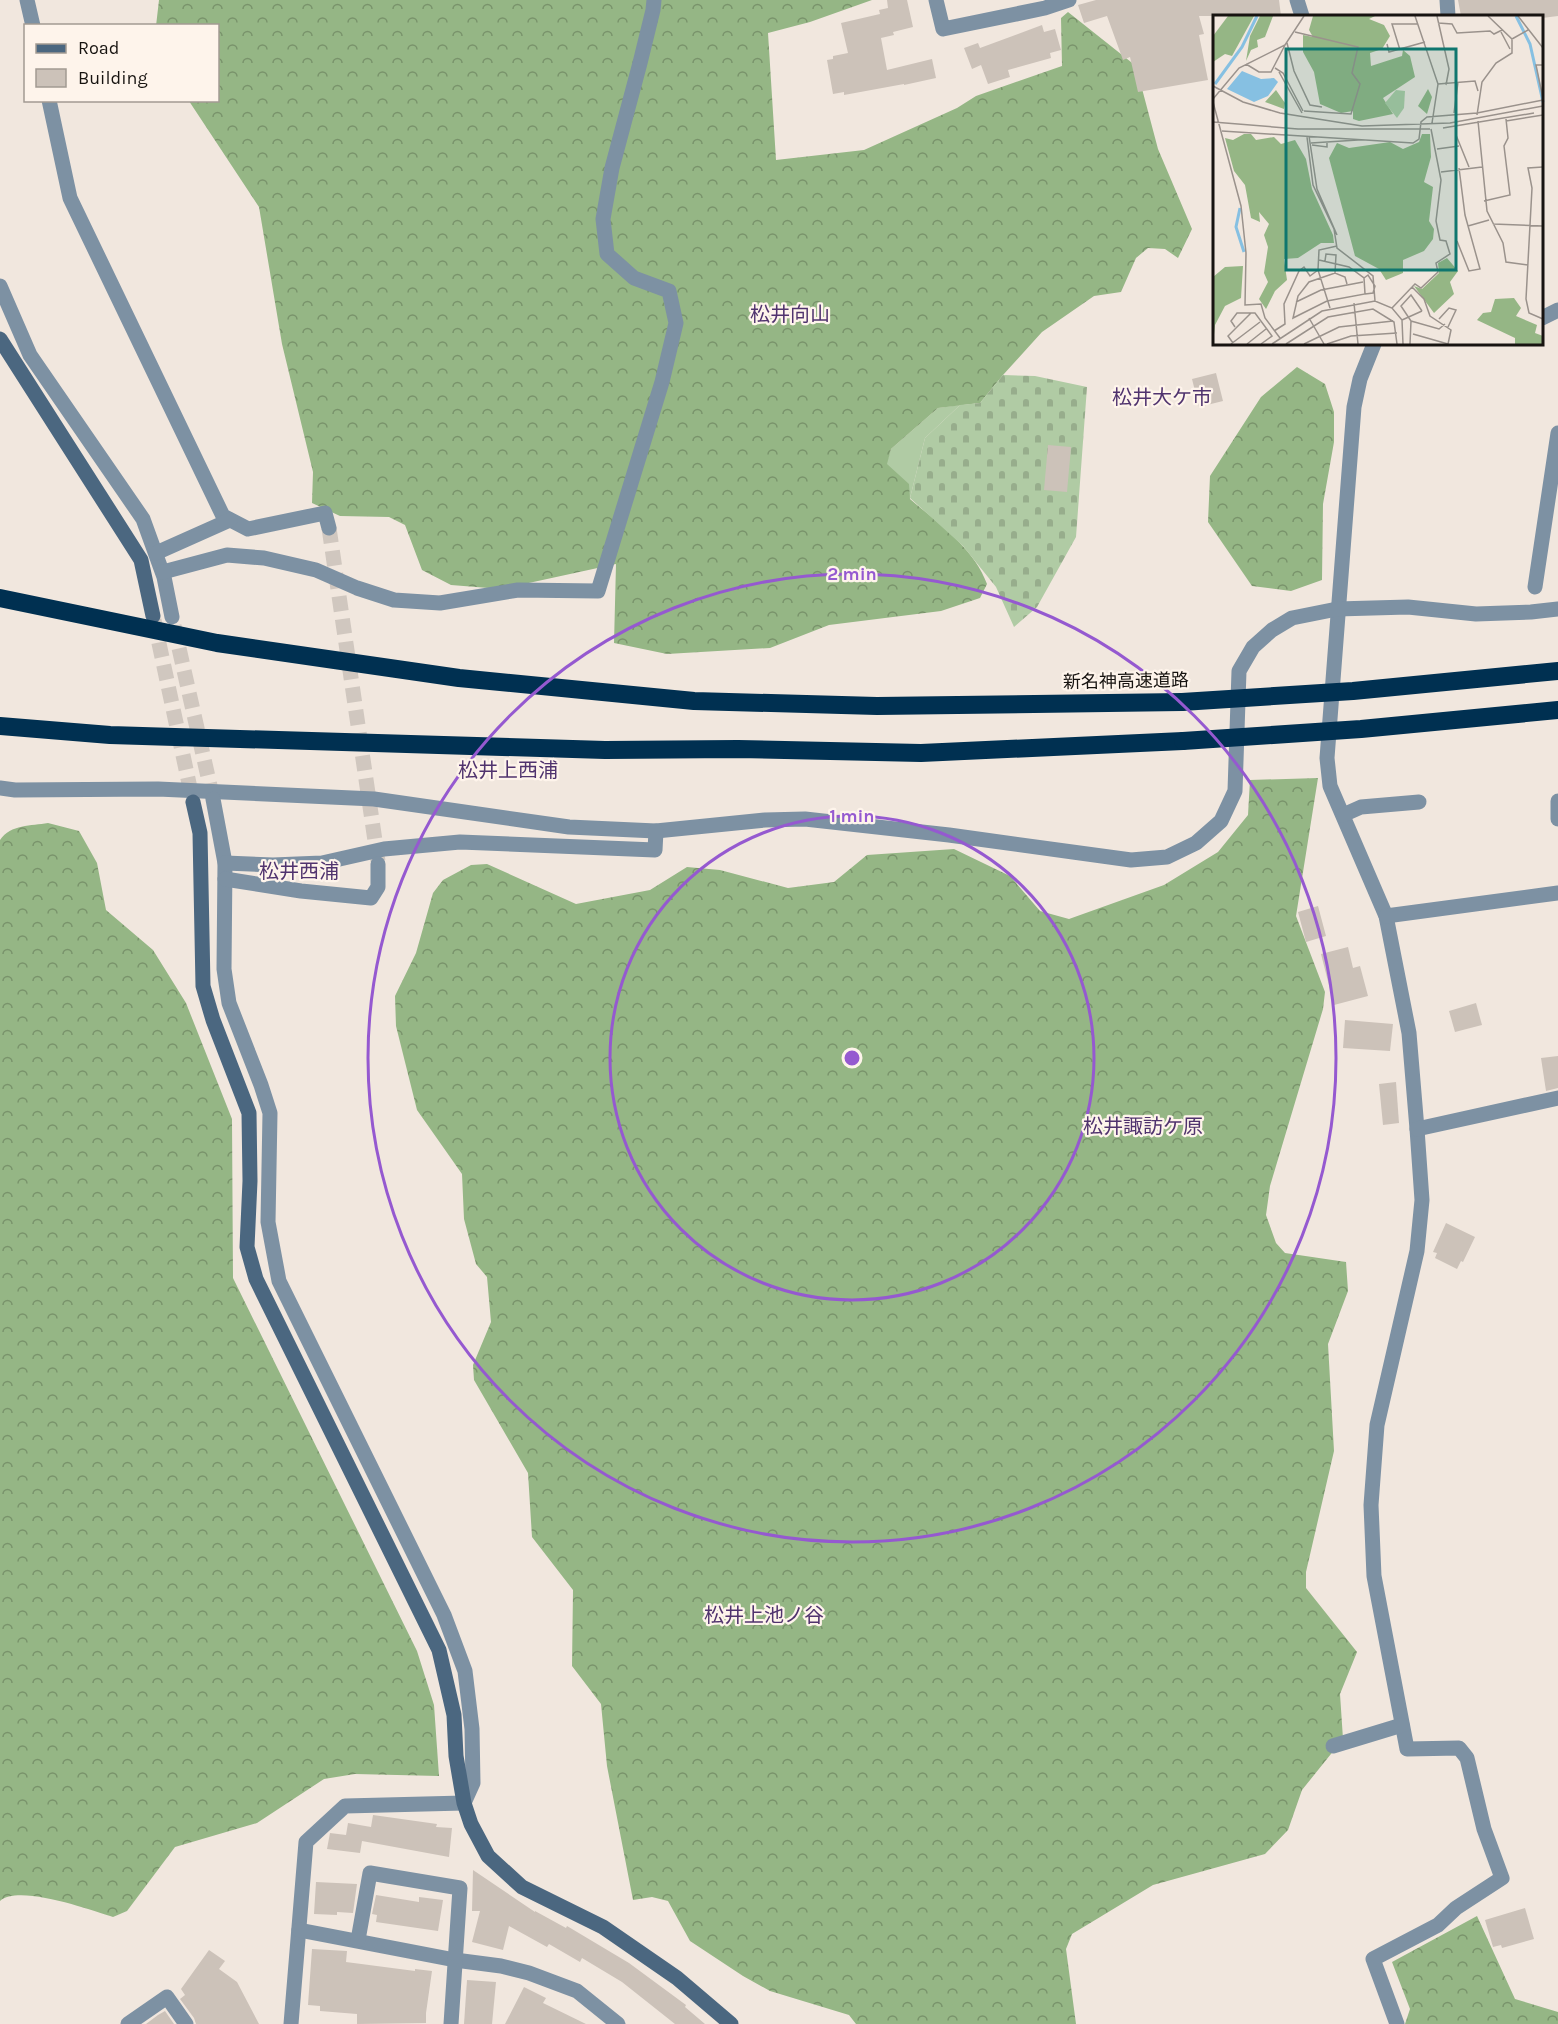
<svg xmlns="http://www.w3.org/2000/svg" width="1558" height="2024" viewBox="0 0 1558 2024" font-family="Karla,'Noto Sans JP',sans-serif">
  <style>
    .green { fill: #b0cba4 }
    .forest { fill: url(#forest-crowns) }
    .cemetery { fill: url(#cemetery-stones) }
    .building { fill: #ccc2b9 }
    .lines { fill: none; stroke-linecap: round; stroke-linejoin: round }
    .street-tunnel { stroke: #d0c7bf; stroke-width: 15; stroke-dasharray: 15 8; stroke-linecap: butt }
    .secondary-tunnel { stroke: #d0c7bf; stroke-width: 15; stroke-dasharray: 15 8; stroke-linecap: butt }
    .street { stroke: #7d91a3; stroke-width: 15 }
    .secondary { stroke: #4b6780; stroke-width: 15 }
    .highway { stroke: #003051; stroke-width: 18 }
    .highway-bridge { stroke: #003051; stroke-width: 18 }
    .ring { fill: none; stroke: #9559d0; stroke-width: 3 }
    .labels { text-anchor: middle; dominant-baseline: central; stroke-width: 4.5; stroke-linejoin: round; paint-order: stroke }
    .street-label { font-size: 18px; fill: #171310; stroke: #fef4eb }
    .neighbourhood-label { font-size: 20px; fill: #50336e; stroke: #fef4eb }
    .inset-river { fill: none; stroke: #86c0e2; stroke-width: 3 }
    .inset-road { fill: none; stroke: #9a928c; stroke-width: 1.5 }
    .view { fill: #0f766e; fill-opacity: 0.15; stroke: #0f766e; stroke-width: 3 }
    .inset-edge { fill: none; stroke: #171310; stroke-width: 3 }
    .centre { fill: #9559d0; stroke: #fef4eb; stroke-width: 3 }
    .ring-label { font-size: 18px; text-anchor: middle; font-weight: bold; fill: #9559d0; stroke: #fef4eb; stroke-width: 4.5; stroke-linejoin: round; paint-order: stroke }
  </style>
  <defs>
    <pattern id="forest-crowns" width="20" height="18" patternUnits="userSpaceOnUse" patternTransform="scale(1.5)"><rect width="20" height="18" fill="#95b685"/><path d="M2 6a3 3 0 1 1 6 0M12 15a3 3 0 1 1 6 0" fill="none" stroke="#79936b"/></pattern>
    <pattern id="cemetery-stones" width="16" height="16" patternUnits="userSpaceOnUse" patternTransform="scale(1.5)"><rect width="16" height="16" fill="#b0cba4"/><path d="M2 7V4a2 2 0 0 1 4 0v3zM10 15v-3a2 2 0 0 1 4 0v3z" fill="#97ad8c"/></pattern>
  </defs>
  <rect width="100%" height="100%" fill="#f1e7de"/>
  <path class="green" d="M960 405 925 438 910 498 886 464 891 449 938 408Z"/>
  <g class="forest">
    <path d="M159 0H872L810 22 768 33 776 160 864 150 957 108 976 96 1062 66 1061 18 1068 12 1136 66 1158 149 1192 229 1178 258 1165 249 1148 248 1136 258 1121 292 1094 296 1042 332 1003 375 980 403 938 408 891 449 887 464 909 484 910 499C938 523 974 548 987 584L980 598 941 611 829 625 770 648 667 654 614 643 616 564 501 589 451 585 422 570 405 525 389 517 340 516 312 503 313 472 282 344 259 207 189 101 218 100V26H156Z"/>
    <path d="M1297 367 1325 384 1334 412V442L1323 504 1322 580 1291 591 1252 586 1208 522 1210 476 1261 397Z"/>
    <path d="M1318 778 1296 916 1325 992 1323 1009 1270 1186 1266 1215 1276 1243 1285 1253 1346 1262 1348 1291 1328 1344 1334 1451 1306 1572V1588L1357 1652 1340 1694 1343 1739 1302 1790 1288 1830 1265 1854 1153 1885 1072 1934 1066 1949 1076 2024H856L849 2015 770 1991 743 1976 690 1941 668 1901 652 1897 633 1900 607 1766 601 1704 572 1666 573 1590 532 1537 528 1473 474 1380 473 1365 491 1322 487 1277 476 1264 464 1219 462 1174 417 1110 396 1026 395 996 416 953 433 893 443 880 471 865 487 864 576 904 650 890 687 867 720 870 788 888 834 882 867 855 954 849 1010 876 1040 911 1069 919 1164 885 1218 852 1248 815 1250 780Z"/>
    <path d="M48 823 79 831 97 863 106 910 153 950 186 1003 232 1119 233 1278 417 1651 434 1705 439 1776 355 1774 324 1779 257 1823 175 1847 127 1911 113 1917C90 1910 19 1884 0 1901V840C11 824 31 826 48 823Z"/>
    <path d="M1477 1916 1515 1999 1558 2012V2024H1405L1410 2009 1392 1962Z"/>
  </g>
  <path class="cemetery" d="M1003 375 1035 376 1087 387 1076 537 1037 607 1014 627 996 587 963 546 910 498 925 438 960 405 980 403Z"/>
  <g class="building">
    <path d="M887 0H907L913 27 893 32 894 35 881 38 887 70 932 59 936 78 904 85V84L844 95V92L833 94 827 60 833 59V56L848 53 841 23 880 14 879 10 888 8Z"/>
    <path d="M1096 0H1279L1281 16H1199L1204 34 1199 35 1208 80 1138 92 1130 57 1123 60 1107 16 1084 23 1078 5Z"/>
    <path d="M1458 0H1558V16L1542 18 1461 16Z"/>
    <path d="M1042 25 1044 32 1055 29 1061 50 1050 53 1051 58 1008 70 1010 77 988 84 981 65 972 69 964 48 978 43 980 48Z"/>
    <path d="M1216 373 1223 401 1199 407 1192 379Z"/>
    <path d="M1048 445 1071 447 1067 492 1044 490Z"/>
    <path d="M1318 906 1326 936 1306 942 1298 912Z"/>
    <path d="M1348 947 1353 968 1360 966 1368 996 1334 1005 1321 954Z"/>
    <path d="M1476 1003 1482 1025 1455 1032 1449 1011Z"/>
    <path d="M1345 1020 1393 1024 1390 1051 1343 1048Z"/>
    <path d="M1558 1056V1088L1546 1091 1541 1058Z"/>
    <path d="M1396 1082 1399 1123 1383 1125 1379 1084Z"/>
    <path d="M1446 1223 1475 1237 1463 1262 1461 1261 1457 1269 1435 1258 1437 1253 1433 1252Z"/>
    <path d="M373 1815 437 1824 436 1827 452 1828 449 1857 362 1841 360 1853 327 1849 330 1833 346 1835 348 1823 371 1827Z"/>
    <path d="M473 1870 535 1912V1911L566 1928 567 1926 629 1963 686 2005 685 2007 705 2024H675L622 1982 582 1958 580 1962 549 1944 547 1947 509 1926 503 1950 472 1942 480 1911H472Z"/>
    <path d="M316 1882 357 1884 353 1913 337 1912V1915L314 1914Z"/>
    <path d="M376 1895 419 1902V1897L443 1900 438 1931 376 1922 377 1915 372 1914Z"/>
    <path d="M1525 1908 1534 1939 1502 1948 1501 1945 1493 1947 1485 1920Z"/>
    <path d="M312 1949 347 1951 346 1962 415 1971V1969L432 1971 426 2013V2023L357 2024V2014L320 2011V2006L308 2005Z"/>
    <path d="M209 1950 225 1961 219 1969 237 1982 259 2024H196L194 2018 180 1999 185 1995 181 1989Z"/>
    <path d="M467 1980 496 1982 492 2024H464Z"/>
    <path d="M524 1987 546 1998 543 2003 586 2024H505Z"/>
    <path d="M165 2011 174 2024H146L158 2015Z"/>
  </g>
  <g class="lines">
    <g class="street-tunnel">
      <path d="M329 528 378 861"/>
      <path d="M174 626 213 799"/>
    </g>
    <path class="secondary-tunnel" d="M154 620 193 802"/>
    <g class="street">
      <path d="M27 0 33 26"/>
      <path d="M936 0 943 29 1045 8 1069 0"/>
      <path d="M1297 0 1302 16"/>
      <path d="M1447 0 1448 16"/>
      <path d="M49 100 70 198 223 516 248 529 325 513 329 528"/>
      <path d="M0 286 30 355 143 519 164 577 172 617"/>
      <path d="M1542 318 1558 310"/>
      <path d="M1374 344 1360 379 1354 407 1327 758 1330 786 1386 916 1409 1033 1417 1129 1422 1200 1417 1251 1377 1425 1371 1505 1374 1576 1407 1749 1459 1748 1467 1758 1484 1829 1502 1878 1456 1908 1438 1925 1373 1959 1397 2024"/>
      <path d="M156 553 230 520"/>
      <path d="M163 572 227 555 264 558 316 570 357 588 394 600 440 603 518 590 598 591 662 382 676 323 669 291 634 278 607 254 603 219 612 168 640 63 653 10 654 0"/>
      <path d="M1535 587 1558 433"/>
      <path d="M0 788 15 790 158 789 374 799 569 827 656 831 765 820 805 819 949 835 1131 860 1167 857 1196 843 1221 821 1235 791 1239 671 1253 647 1272 630 1292 618 1337 609 1408 607 1476 614 1531 612 1558 609"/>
      <path d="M213 799 225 863 224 969 229 1003 261 1085 270 1113 268 1222 279 1281 444 1615 465 1671 472 1729 473 1783 464 1803 345 1806 306 1842 291 2024"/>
      <path d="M1558 801V819"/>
      <path d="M1343 815 1361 807 1419 802"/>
      <path d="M225 863 273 865 322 863 384 849 460 842 655 850 656 831"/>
      <path d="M225 879 301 891 371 898 378 887V864"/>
      <path d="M1386 916 1558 893"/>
      <path d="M1417 1129 1558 1098"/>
      <path d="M1333 1746 1402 1725"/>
      <path d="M299 1930 455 1960 501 1966 529 1973 577 1991 618 2024"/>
      <path d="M358 1940 370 1873 460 1888 451 2024"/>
      <path d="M128 2024 167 1997 186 2024"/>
    </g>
    <g class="secondary">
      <path d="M0 339 141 560 153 616"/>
      <path d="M193 802 200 833 203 986 213 1020 249 1113 250 1181 247 1247 256 1279 439 1650 454 1715 456 1756 464 1803 471 1824 488 1856 522 1887 603 1927 677 1978 731 2024"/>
    </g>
    <g class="highway">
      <path d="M0 598 217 643 459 678 694 701 877 706 1182 702"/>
      <path d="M0 726 110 735 605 750 738 749 921 753 1183 741"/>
    </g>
    <g class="highway-bridge">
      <path d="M1182 702 1353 691 1558 671"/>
      <path d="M1183 741 1361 729 1558 710"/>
    </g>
  </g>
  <g class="ring">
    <circle cx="852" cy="1058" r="242"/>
    <circle cx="852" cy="1058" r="484"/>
  </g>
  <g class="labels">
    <g class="street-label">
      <text transform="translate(1126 681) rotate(-1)">新名神高速道路</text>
    </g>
    <g class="neighbourhood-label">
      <text x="790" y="314">松井向山</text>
      <text x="1162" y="397">松井大ケ市</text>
      <text x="508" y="770">松井上西浦</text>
      <text x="299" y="871">松井西浦</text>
      <text x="1143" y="1126">松井諏訪ケ原</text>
      <text x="764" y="1615">松井上池ノ谷</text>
    </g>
  </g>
  <g transform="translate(1213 15)">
    <rect width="330" height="330" fill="#f1e7de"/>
    <path d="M15 1H41L19 41 12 39 0 47V21ZM47 1H60L52 22 44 25 45 32 38 35 33 46 37 21ZM100 1H162L156 4 171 10 177 21 169 34 157 38 158 51 189 41 190 35 197 41 202 62 170 83 180 99 146 106 140 104V96L128 98 107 89 101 57 90 37V20L100 22 96 15ZM215 74 219 82 214 99 205 91ZM63 75 72 88 71 94 52 87ZM31 119H38L43 125 61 122 68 129 82 125 93 144 99 174 120 220 121 228H108L85 243 71 244 74 265 62 276 53 294 46 284 55 267 51 258 55 232 51 220 56 209 46 197 47 207 38 203 32 170 21 156 12 123 20 125ZM209 119H217L218 142 211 167 220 172 216 206 221 214 220 224 211 236 190 245V258L173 265 166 254 142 241 116 143 124 128 136 133 177 127 190 134 206 127ZM234 243 245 256 237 267 241 279 221 298 201 271 209 274 226 258 225 248ZM30 251 28 283 12 291 2 310 0 329V262L12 252ZM301 283 308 293 303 301 324 310 322 318 330 321V329H302V323L264 305 270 298 278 297 282 284Z" fill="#95b685"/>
    <path d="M183 75 192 76 191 93 184 103 172 88Z" fill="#b0cba4"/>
    <path d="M29 56 48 64 61 63 65 67 55 81 41 87 14 74Z" fill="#86c0e2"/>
    <path class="inset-river" d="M303 1 317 29 330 87M2 69 29 32 44 1M27 193 23 212 31 237"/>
    <path class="inset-road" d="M202 1 225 69 219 108M224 1 236 54 233 70M275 1 299 24 315 15M305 1 330 33M225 8 239 9 244 18 277 16 281 19 289 15M82 17 145 32 139 58 147 69 138 99 91 96M288 17 297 34M74 28 81 56 97 90 109 92M174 29 176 37 212 27M187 35 179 9H205M33 49 46 57H58L72 30M330 50H323L330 84M62 53 70 58 90 96M66 57 89 98M225 69 262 66 265 76M0 71 30 87 67 98 149 111 237 108 330 91M0 84 26 53 72 30 91 1M0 87 28 191 33 238 32 290 48 289 52 303 67 323M241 98 245 67M264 100 269 67 283 48 299 38V24M265 106 274 196 290 228 293 247 315 250M293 106 330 100M0 107 85 114H217M230 113 321 98M9 116 200 128 206 124 208 107 214 102 264 98 330 85M243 120 256 152M96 121 104 174 124 220M94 122 100 170 121 214 124 233 160 261 162 286M98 128 145 125M99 130 114 132V128M224 134 246 131M330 152 315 153 319 173 313 284 316 298 330 304M228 157 269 152M271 186 297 180 291 131 295 123 293 104M280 209 330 211M255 211 276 205M244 226 256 256 267 254 252 200 246 153M106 245 136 252 151 263 152 279 114 286 80 303 85 281 96 267 122 258 132 262 134 269M112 246 113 239 123 240 122 258M151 263 155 260 162 271 160 278 152 279M199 272 202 269 208 273 225 257 223 248 237 239 233 226 227 225 223 206 228 165 218 114M83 287 108 275 150 267M141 288 145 329M117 293 105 255 106 235 124 231M179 293 199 272 211 284 217 301 238 315 235 329M96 303 111 329M226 304 236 293 243 295 235 312M189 305 209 296M198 306 226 314 232 309M22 312 18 306 24 298H42L59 321 48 329M61 316 72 309 71 289 86 256 91 252 97 261 105 255M200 319 235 329M20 328 15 321 38 298M18 329 47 307M34 329 53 314M59 329 109 296 162 286 179 293 189 305 190 329M73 329 115 302 160 294 181 307 184 329M91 329 126 312 180 306M114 329 138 321 184 318M197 329 198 306 188 291 198 280 209 296"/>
    <path class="view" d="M73 34H243V255H73Z"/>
    <rect width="330" height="330" class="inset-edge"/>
  </g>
  <circle cx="852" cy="1058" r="9" class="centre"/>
  <g class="ring-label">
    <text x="852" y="580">2 min</text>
    <text x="852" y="822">1 min</text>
  </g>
  <rect x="24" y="24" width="195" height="78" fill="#fef4eb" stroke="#a29a93" stroke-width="1.5"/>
  <rect x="36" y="44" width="30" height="9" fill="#4b6780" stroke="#a29a93" stroke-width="1.5"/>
  <text x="78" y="54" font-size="18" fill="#171310">Road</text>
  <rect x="36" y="69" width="30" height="18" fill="#ccc2b9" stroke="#a29a93" stroke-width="1.5"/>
  <text x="78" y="84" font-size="18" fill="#171310">Building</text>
</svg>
